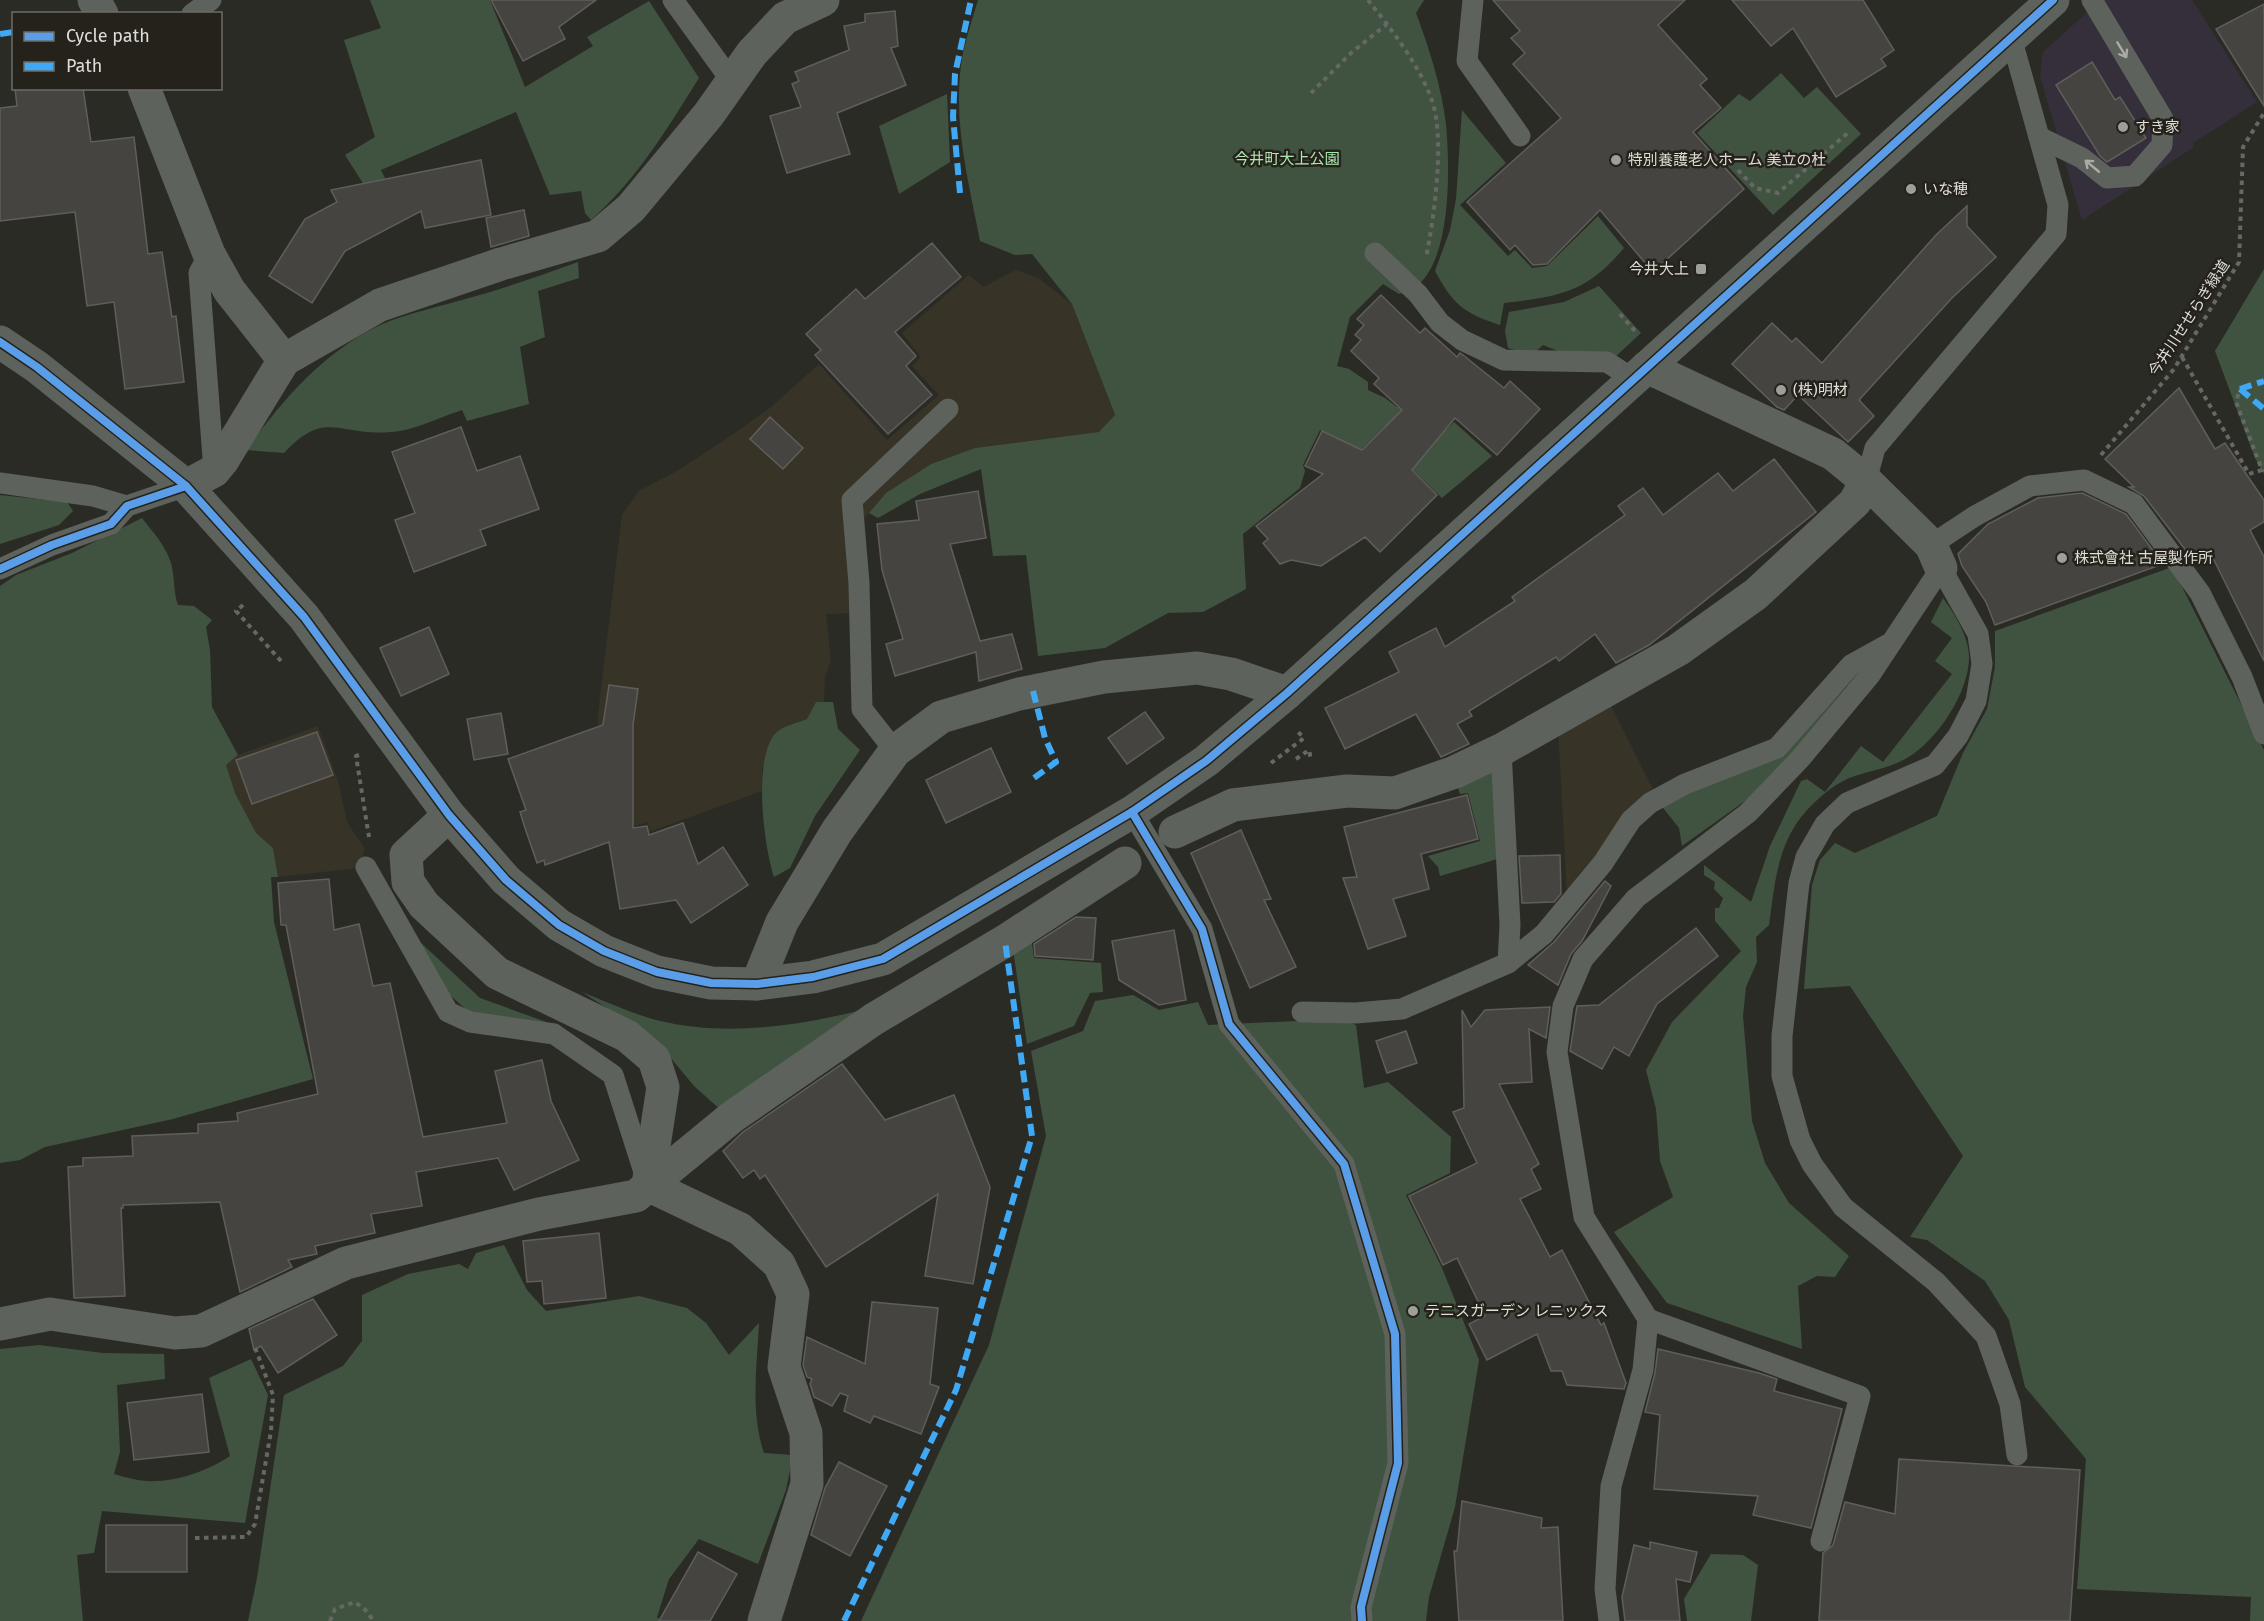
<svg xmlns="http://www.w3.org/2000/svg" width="2264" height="1621" viewBox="0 0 2264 1621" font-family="'Fira Sans','Noto Sans JP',sans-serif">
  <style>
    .commercial { fill: #352f3c }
    .built { fill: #373427 }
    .green { fill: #405340 }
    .building { fill: #454441; stroke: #605e5a; stroke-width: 1.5 }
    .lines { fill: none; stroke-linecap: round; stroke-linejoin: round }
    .path { stroke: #666864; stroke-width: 4; stroke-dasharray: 4.5 4.5; stroke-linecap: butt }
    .service { stroke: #5d625d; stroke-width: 21 }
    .minor { stroke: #5d625d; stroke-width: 33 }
    .tertiary { stroke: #5d625d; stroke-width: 33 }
    .quiet { stroke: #3fa9f5; stroke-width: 6; stroke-dasharray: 12 6; stroke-linecap: butt }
    .cycleway-casing { stroke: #24221a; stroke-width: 11 }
    .cycleway { stroke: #5a9eea; stroke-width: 8 }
    .oneway { stroke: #aaaca6 }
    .poi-dot { fill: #9f9f99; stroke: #24221a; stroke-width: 2 }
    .labels { text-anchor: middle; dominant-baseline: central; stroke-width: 5; stroke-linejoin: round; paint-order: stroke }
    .poi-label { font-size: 15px; fill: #deddd7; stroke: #24221a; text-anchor: start }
    .park-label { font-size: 15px; fill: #ace9b0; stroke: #24221a }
    .street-label { font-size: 15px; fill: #deddd7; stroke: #24221a }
  </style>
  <rect width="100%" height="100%" fill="#2b2b26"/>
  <path class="commercial" d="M2101 0H2192L2257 102 2193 143 2194 147 2082 220 2040 76 2043 52Z"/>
  <g class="built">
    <path d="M1016 270 1038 278 1072 304 1115 416 1100 432 975 448 931 464 886 493 864 519 868 613 826 614 831 661 825 676 824 702H816L807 719 790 725 762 769V791L649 832 648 822 602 835 597 815 598 714 622 515 639 491 677 471 735 433 770 408 819 364 887 440 939 395 912 366 921 357 902 333 969 275 983 287Z"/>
    <path d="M1608 700 1655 793 1567 898 1558 724Z"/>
    <path d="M318 726 338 781 347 822 365 849 358 868 278 877 273 848 256 833 235 793 225 765 238 755Z"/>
  </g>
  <g class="green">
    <path d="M370 0H490L525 87 593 46 587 37 649 1 699 78C667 129 637 179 591 220L585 213 581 191 550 195 516 112 381 170 385 178 366 188 345 155 375 137 344 40 381 28Z"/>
    <path d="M978 0H1424L1416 13C1429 48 1442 88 1446 125 1450 167 1454 285 1399 294L1383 284 1350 317 1337 366 1349 369 1368 382V390L1385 398 1397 407 1418 409 1446 430 1454 422 1492 456 1442 498 1406 463 1414 455 1385 426 1332 478 1349 444 1320 430 1303 465 1305 471 1300 488 1243 534 1246 589 1203 612 1168 613 1105 648 1038 656 1026 555 993 556 981 469 920 494 878 518 869 513 886 493 931 464 975 448 1099 432 1115 415 1072 304 1032 254 1015 255 980 241C968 179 951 116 963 53 967 35 973 17 978 0Z"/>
    <path d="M1781 73 1804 98 1817 87 1861 134 1773 215 1697 133 1739 94 1750 101Z"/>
    <path d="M947 94 950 162 899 194 879 126Z"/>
    <path d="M1462 110 1506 163 1460 205 1508 256 1515 250 1532 268 1547 266 1598 216 1624 248C1586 293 1561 296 1504 303L1500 325C1463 313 1453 304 1435 271L1450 230 1456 199Z"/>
    <path d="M578 262 579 278 538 291 545 337 520 347 529 404 467 421 462 410C440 417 413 431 391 432 339 437 326 408 284 453L246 450C278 407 311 366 358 337 391 316 431 309 469 298 506 288 542 275 578 262Z"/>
    <path d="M2264 269V474L2255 458 2215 351Z"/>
    <path d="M1599 286 1641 333 1614 358 1570 356 1543 345 1532 355 1508 348 1505 331 1509 312 1564 302Z"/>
    <path d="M0 495 67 502 73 511 59 525 0 544Z"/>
    <path d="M142 518C152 531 166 546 171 563 175 577 173 591 178 605L194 606 212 620 206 627 210 650 212 707 238 755 226 765 235 793 256 833 273 848 278 877H271L274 922 313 1079 173 1119 45 1147 20 1160 0 1163V586L16 575 72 553Z"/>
    <path d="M2172 567 2264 750V1621H2250L2251 1597 2077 1589 2086 1459 2025 1387 2009 1320 1985 1281 1927 1240 1910 1237 1963 1156 1850 986 1804 989 1812 885 1820 860 1835 843 1855 853 1937 816 1963 753 1987 709 1995 667V631Z"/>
    <path d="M1943 598C1954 613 1968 635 1969 656 1970 691 1937 741 1907 758 1890 768 1873 770 1855 776 1836 782 1820 796 1807 810 1777 843 1775 883 1769 925L1756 937 1757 962 1746 987 1743 1016 1752 1121 1765 1163 1789 1203 1849 1256 1835 1277 1817 1276 1798 1286 1802 1349 1667 1303 1614 1232 1673 1197 1660 1161 1656 1109 1646 1070 1672 1022 1741 951 1715 921V908H1719L1723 898 1714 889 1715 882 1704 875V865L1751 902 1770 846 1801 781 1807 779 1825 792 1861 746 1883 762 1952 674 1935 661 1952 638 1931 622Z"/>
    <path d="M1849 683 1784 764 1752 796 1682 846 1679 828 1660 804 1730 773Z"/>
    <path d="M816 702H833L838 729 860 750 815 816 790 868 774 877C764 846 753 763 774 735 781 726 797 723 807 719Z"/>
    <path d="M1495 756 1501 858 1440 876 1438 867 1428 856 1480 841 1468 793 1460 794 1454 775Z"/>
    <path d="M1030 930 1034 958 1101 963 1103 992 1090 993 1074 1026 1027 1044 1012 943Z"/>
    <path d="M418 940 480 998 549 1023 469 1012 443 989Z"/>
    <path d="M582 992C607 1002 633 1014 660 1021 732 1038 811 1024 881 1005L722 1111 694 1086 655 1039Z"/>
    <path d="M1133 995 1159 1010 1198 1002 1208 1025 1341 1019 1356 1025 1364 1088 1388 1082 1451 1137 1450 1173 1406 1195 1442 1268 1479 1360 1455 1507 1429 1597 1426 1621H861L989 1345 1046 1136 1031 1051 1083 1031 1095 1001Z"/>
    <path d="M504 1245 527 1290 546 1311 639 1296 687 1308 706 1323 729 1355 759 1323C757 1365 750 1412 764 1453L793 1455 786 1490 758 1564 699 1539 669 1579 657 1617 661 1621H248L257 1578 284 1395 343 1366 362 1341V1295L408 1274 459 1264 468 1269 476 1253Z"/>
    <path d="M39 1345 103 1353 164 1354 165 1379 117 1385 120 1452 114 1474C124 1477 135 1480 146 1481 174 1483 208 1471 230 1456L209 1378 251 1359 268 1395 245 1523 102 1511 94 1553 77 1555 83 1621H0V1349Z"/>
    <path d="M1711 1554 1743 1555 1758 1565 1751 1621H1687L1684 1599Z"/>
  </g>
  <g class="building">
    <path d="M491 0H596L559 27 565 39 523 61Z"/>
    <path d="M1493 0H1685L1658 25 1707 79 1700 85 1721 108 1693 132 1744 189 1653 272 1600 210 1547 264 1533 265 1515 245 1510 250 1467 202 1561 118 1513 64 1525 53 1511 38 1520 31Z"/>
    <path d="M1732 0H1863L1894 50 1881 59 1886 66 1836 97 1793 28 1771 46Z"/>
    <path d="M2264 4V106L2216 29Z"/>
    <path d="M895 11 898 46 891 48 906 85 837 113 850 154 787 173 770 116 801 107 792 84 799 81 795 72 849 50 844 26 865 22V14Z"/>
    <path d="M2092 62 2115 100 2120 97 2146 138 2107 162 2100 156 2056 85Z"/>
    <path d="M15 88H83L91 142 134 137 148 254 162 252 172 317 176 316 184 382 125 389 114 302 87 306 75 212 0 221V108L17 106Z"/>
    <path d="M481 160 491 215 425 228 421 211 345 251 312 303 269 276 305 219 337 202 331 190Z"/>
    <path d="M1967 206V226L1996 257 1952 298 1859 400 1874 416 1848 442 1798 395 1784 410 1777 407 1732 364 1772 323 1792 342 1796 338 1822 363 1936 235Z"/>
    <path d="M524 210 529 236 491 247 486 218Z"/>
    <path d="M932 243 961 277 895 332 916 356 906 366 932 395 888 434 815 355 821 350 806 334 856 289 865 299Z"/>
    <path d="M1381 295 1420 333 1425 328 1457 357 1460 353 1463 355 1504 388 1510 381 1540 409 1497 455 1455 418 1412 470 1437 495 1380 552 1365 537 1321 566 1291 560 1280 564 1263 543 1268 539 1256 526 1323 474 1305 466 1322 431 1362 450 1402 410 1374 384 1379 378 1351 351 1361 340 1355 335 1364 325 1357 319Z"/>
    <path d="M2179 388 2215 449 2225 443 2264 500V522L2250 530 2264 557V661L2210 552 2194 561 2144 496 2129 487H2134L2105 459Z"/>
    <path d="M770 417 803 448 783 469 750 439Z"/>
    <path d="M461 427 477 471 520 456 539 509 480 530 486 545 414 572 395 520 415 513 392 452Z"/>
    <path d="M1774 459 1816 512 1649 645 1616 663 1595 634 1559 661 1556 657 1469 711 1472 716 1457 724 1469 744 1441 757 1416 714 1345 749 1325 708 1399 672 1389 652 1436 628 1445 647 1515 601 1512 597 1625 515 1618 506 1643 488 1663 515 1718 473 1733 491Z"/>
    <path d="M978 491 986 538 950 544 980 641 1012 634 1022 669 979 681 976 652 895 676 886 644 903 639 882 570 877 524 919 520 916 501Z"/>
    <path d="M2082 493 2126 514 2163 564 1995 625 1986 602 1962 566 1958 554 1988 524 2038 498Z"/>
    <path d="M429 627 449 674 401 696 380 648Z"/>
    <path d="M609 685 638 689 633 725V828L647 826 649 835 683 823 698 864 723 847 748 885 691 923 676 900 620 909 609 842 545 865 544 860 537 863 525 828 520 812 526 810 508 759 603 725Z"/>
    <path d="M1145 712 1164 738 1127 764 1108 738Z"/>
    <path d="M501 713 508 754 474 760 467 719Z"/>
    <path d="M317 732 333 775 252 804 236 760Z"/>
    <path d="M991 748 1011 792 946 823 926 780Z"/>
    <path d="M1467 795 1478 839 1421 854 1429 889 1393 899 1406 936 1368 949 1343 878 1357 877 1344 827Z"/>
    <path d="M1241 830 1271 899 1264 900 1296 967 1250 988 1191 853Z"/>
    <path d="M1560 855 1561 894 1554 902 1522 903 1519 856Z"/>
    <path d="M329 879 334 930 359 924 373 986 390 983 423 1137 507 1123 495 1071 542 1060 551 1101 579 1160 514 1190 498 1158 416 1172 422 1206 371 1214 375 1233 315 1246 317 1254 288 1260 292 1267 240 1292 220 1202 123 1205V1208H121L125 1296 74 1298 68 1167 83 1166V1158L133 1156 132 1136 198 1133V1124L238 1121 237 1113 318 1094 286 925H281L278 883Z"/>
    <path d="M1605 881 1611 886 1582 941 1571 954 1558 985 1528 965 1554 942Z"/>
    <path d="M1076 917 1096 918 1093 960 1035 956 1034 944Z"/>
    <path d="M1696 928 1718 956 1657 1004 1629 1056 1614 1047 1602 1069 1570 1051 1577 1006 1599 1005Z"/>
    <path d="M1174 930 1186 1000 1159 1005 1119 980 1112 941Z"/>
    <path d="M1550 1007 1546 1038 1529 1029 1532 1082 1499 1084 1539 1164 1531 1169 1541 1189 1520 1199 1550 1257 1562 1250 1601 1325 1604 1323 1626 1383 1624 1389 1567 1385 1562 1371H1551L1537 1334 1487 1360 1469 1324 1485 1316 1457 1258 1443 1265 1409 1196 1477 1163 1453 1112 1464 1108 1462 1010 1471 1027 1485 1010Z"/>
    <path d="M1406 1031 1417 1063 1387 1073 1376 1041Z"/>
    <path d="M842 1064 885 1120 954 1095 990 1187 973 1284 925 1276 938 1194 826 1267 765 1175 760 1179 754 1170 743 1178 723 1151 743 1132Z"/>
    <path d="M599 1233 606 1298 544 1304 542 1281 527 1282 523 1241Z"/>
    <path d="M313 1299 337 1335 278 1373 261 1346 254 1350 249 1329Z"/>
    <path d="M872 1302 938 1308 930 1384 939 1387 921 1434 874 1416 870 1423 844 1411 848 1396 840 1393 832 1406 814 1397 810 1384 812 1379 807 1377 803 1365 807 1337 865 1364Z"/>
    <path d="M1658 1349 1759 1373 1777 1379 1774 1391 1842 1409 1811 1528 1753 1515 1758 1496 1654 1489 1660 1415 1645 1412 1655 1373Z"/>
    <path d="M202 1394 209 1452 134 1460 127 1403Z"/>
    <path d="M1899 1459 2080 1470 2070 1621H1819L1823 1553 1833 1545 1845 1502 1895 1514Z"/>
    <path d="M839 1462 887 1486 850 1556 811 1535 825 1488Z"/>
    <path d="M1462 1501 1542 1518 1541 1528 1558 1527 1563 1621H1459L1454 1551H1457Z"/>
    <rect x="106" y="1525" width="81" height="47"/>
    <path d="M1650 1542 1697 1552 1690 1582 1676 1579 1680 1621H1625L1622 1597 1634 1545 1650 1549Z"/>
    <path d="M698 1552 737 1574 710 1621H659Z"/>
  </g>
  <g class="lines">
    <g class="path">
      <path d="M1368 0C1391 29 1418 63 1431 98 1446 137 1434 217 1426 258"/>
      <path d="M1311 93 1351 53 1387 24"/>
      <path d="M1738 170 1755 188 1778 193 1850 131"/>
      <path d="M1620 314 1635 331"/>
      <path d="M2182 357 2249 474 2262 470 2236 402 2240 389"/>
      <path d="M2101 455 2174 369 2239 262 2243 147 2264 113"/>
      <path d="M243 605 236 611 281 661"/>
      <path d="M359 755 356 756 369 837"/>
      <path d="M1296 759 1309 750 1311 760"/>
      <path d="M1271 763 1304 738 1298 732"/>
      <path d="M195 1538 246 1537 255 1524 271 1431 273 1395 254 1345"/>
      <path d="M330 1621 335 1609 355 1602 368 1612 373 1621"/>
    </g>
    <g class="service">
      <path d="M673 0 733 83"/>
      <path d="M1473 0 1467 61 1520 136"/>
      <path d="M192 14 211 0"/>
      <path d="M2039 137 2082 158 2107 178 2135 176 2162 145 2163 119 2092 0"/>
      <path d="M1375 253 1418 294 1440 323 1462 340 1504 360 1607 362 1633 379"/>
      <path d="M209 254 199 273 214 471"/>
      <path d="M1866 481 1875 448 2056 234 2058 205 2011 37"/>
      <path d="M0 483 93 496 127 506"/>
      <path d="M1931 545 1975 516 2030 486 2084 480 2134 504 2200 593 2242 677 2264 734"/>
      <path d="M0 569 52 545 111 524 127 506 186 486"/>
      <path d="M895 751 862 709 859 583 852 500 948 409"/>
      <path d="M1132 812 1202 929 1229 1024 1344 1164 1395 1334 1398 1463 1361 1607 1362 1621"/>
      <path d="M366 867 448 1012 470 1022 554 1034 613 1075 645 1175"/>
      <path d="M1508 963 1544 934 1603 863 1631 820 1650 803 1685 784 1777 748 1851 665 1887 645"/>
      <path d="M1302 1012 1356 1013 1402 1009 1508 963 1510 925 1501 750"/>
      <path d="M1648 1319 1860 1396 1821 1541"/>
      <path d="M1609 1621 1605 1589 1611 1486 1643 1370 1648 1319 1584 1217 1557 1052 1563 1006 1583 959 1636 898 1748 813 1800 759 1870 675 1941 568 1978 634 1982 664 1976 701 1958 736 1935 765 1847 803 1825 824 1806 857 1799 883 1782 1036V1076L1800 1140 1812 1164 1843 1207 1936 1282 1986 1336 2010 1404 2017 1455"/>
    </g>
    <g class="minor">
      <path d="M94 0 102 14"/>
      <path d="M144 88 209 254 229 290 284 360"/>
      <path d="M1647 367 1833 454 1866 481 1931 545 1941 568"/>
      <path d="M186 486 214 471 223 460 284 360 380 305 501 264 598 236 631 208 709 114 752 53 785 18 823 0"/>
      <path d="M449 815 406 855 408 882 424 905 497 973 627 1036 654 1059 663 1087 648 1185"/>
      <path d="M1175 832 1233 805 1347 791 1395 793 1455 772 1501 750 1678 650 1756 594 1855 502 1866 481"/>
      <path d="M757 984 782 922 837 831 895 751 941 717 1019 694 1104 677 1197 668 1231 674 1287 693"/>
      <path d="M648 1185 740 1229 779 1264 793 1294 784 1367 806 1433 807 1484 764 1621"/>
      <path d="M0 1324 50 1314 175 1333 201 1331 346 1263 539 1214 636 1196 732 1117 874 1019 1005 941 1125 863"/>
    </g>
    <path class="tertiary" d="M0 342 37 367 186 486 304 617 449 815 506 880 559 925 604 951 657 972 711 983 757 984 813 977 883 959 1132 812 1206 761 1287 693 2053 0"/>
    <g class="quiet">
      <path d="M102 14V13"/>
      <path d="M0 34 14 32"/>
      <path d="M960 193 953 117 955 74 971 0"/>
      <path d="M2240 389 2264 409"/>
      <path d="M2240 389 2264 381"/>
      <path d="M1033 691 1045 738 1056 762 1034 778"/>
      <path d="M844 1621 956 1390 1032 1136 1005 941"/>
    </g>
    <defs>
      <g id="cycleway">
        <path d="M0 342 37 367 186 486 304 617 449 815 506 880 559 925 604 951 657 972 711 983 757 984 813 977 883 959 1132 812 1206 761 1287 693 2053 0"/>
        <path d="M0 569 52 545 111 524 127 506 186 486"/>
        <path d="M1132 812 1202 929 1229 1024 1344 1164 1395 1334 1398 1463 1361 1607 1362 1621"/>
      </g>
    </defs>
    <use href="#cycleway" class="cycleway-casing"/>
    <use href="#cycleway" class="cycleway"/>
  </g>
  <defs><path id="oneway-shaft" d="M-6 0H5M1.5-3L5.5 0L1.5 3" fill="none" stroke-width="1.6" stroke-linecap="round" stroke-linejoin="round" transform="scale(1.5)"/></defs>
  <g class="oneway">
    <use href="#oneway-shaft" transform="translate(2122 50) rotate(59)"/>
    <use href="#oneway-shaft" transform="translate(2092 166) rotate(-140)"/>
  </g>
  <g class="poi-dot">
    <circle cx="2123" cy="127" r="6"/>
    <circle cx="1616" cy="160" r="6"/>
    <circle cx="1911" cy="189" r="6"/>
    <rect x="1695" y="263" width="12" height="12" rx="3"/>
    <circle cx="1781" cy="390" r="6"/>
    <circle cx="2062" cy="558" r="6"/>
    <circle cx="1413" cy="1311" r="6"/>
  </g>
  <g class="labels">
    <g class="poi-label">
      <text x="2135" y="127">すき家</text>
      <text x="1628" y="160">特別養護老人ホーム 美立の杜</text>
      <text x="1923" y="189">いな穂</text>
      <text x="1689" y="269" text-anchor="end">今井大上</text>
      <text x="1793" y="390">(株)明材</text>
      <text x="2074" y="558">株式會社 古屋製作所</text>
      <text x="1425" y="1311">テニスガーデン レニックス</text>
    </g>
    <g class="park-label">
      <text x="1287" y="159">今井町大上公園</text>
    </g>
    <g class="street-label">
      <text transform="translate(2189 318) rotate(-57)">今井川せせらぎ緑道</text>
    </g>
  </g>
  <rect x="12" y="12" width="210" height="78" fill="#24221a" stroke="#6e6d66" stroke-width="1.5"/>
  <rect x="24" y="32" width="30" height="9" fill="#5a9eea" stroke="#6e6d66" stroke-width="1.5"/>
  <text x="66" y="42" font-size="18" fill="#deddd7">Cycle path</text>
  <rect x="24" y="62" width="30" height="9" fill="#3fa9f5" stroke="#6e6d66" stroke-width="1.5"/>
  <text x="66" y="72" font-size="18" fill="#deddd7">Path</text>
</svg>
